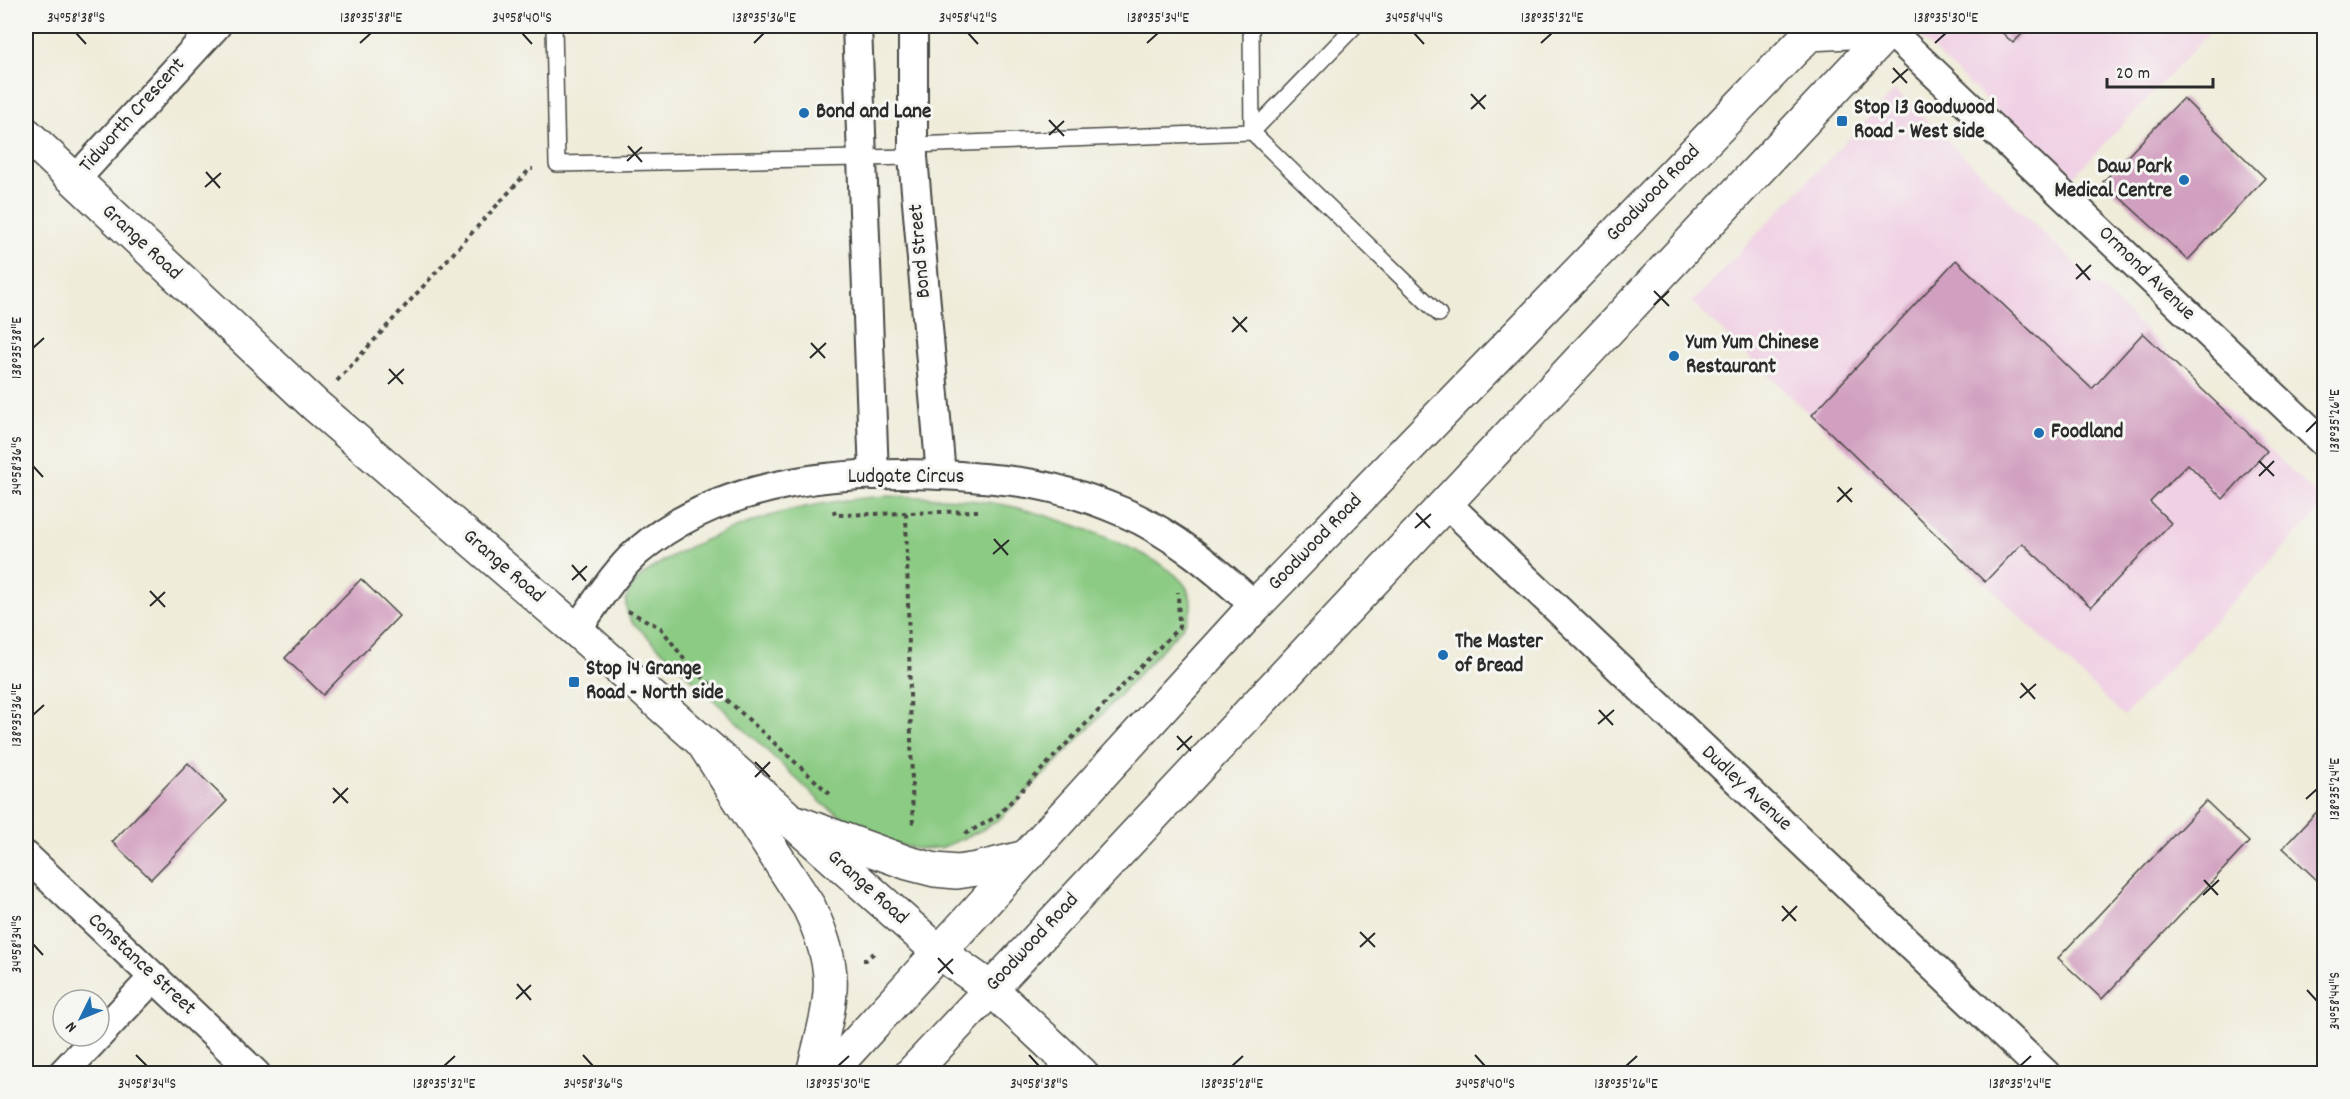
<svg xmlns="http://www.w3.org/2000/svg" width="2350" height="1099" viewBox="0 0 2350 1099" font-family="Dekko,sans-serif">
  <style>
    .built { fill: #f0d0e4 }
    .green { fill: #8bcb83; stroke: #5b7b57; stroke-width: 1.5 }
    .building { fill: #d19fbf }
    .lines { fill: none; stroke-linecap: round; stroke-linejoin: round }
    .service-casing { stroke: #484845; stroke-width: 18 }
    .minor-casing { stroke: #484845; stroke-width: 32 }
    .tertiary-casing { stroke: #484845; stroke-width: 36 }
    .secondary-casing { stroke: #484845; stroke-width: 36 }
    .path { stroke: #484845; stroke-width: 4; stroke-dasharray: 4.5 4.5; stroke-linecap: butt }
    .service { stroke: #fff; stroke-width: 15 }
    .minor { stroke: #fff; stroke-width: 28 }
    .tertiary { stroke: #fff; stroke-width: 33 }
    .secondary { stroke: #fff; stroke-width: 33 }
    .ticks { fill: none; stroke: #2b2b2b; stroke-width: 2 }
    .poi-dot { fill: #1f6fb2; stroke: #f6f6f2; stroke-width: 2 }
    .labels { text-anchor: middle; dominant-baseline: central; stroke-width: 6; stroke-linejoin: round; paint-order: stroke }
    .poi-label { font-size: 21px; font-weight: bold; fill: #2b2b2b; stroke: #f6f6f2; text-anchor: start }
    .street-label { font-size: 21px; fill: #2b2b2b; stroke: #f6f6f2 }
    .neatline { fill: none; stroke: #2b2b2b; stroke-width: 2 }
    .ticks-label { font-size: 15px; text-anchor: middle; fill: #2b2b2b }
  </style>
  <rect width="100%" height="100%" fill="#f6f6f2"/>
  <filter id="ink" filterUnits="userSpaceOnUse"><feTurbulence type="fractalNoise" baseFrequency=".0167" numOctaves="2"/><feDisplacementMap in="SourceGraphic" scale="12" xChannelSelector="R" yChannelSelector="G"/><feConvolveMatrix kernelMatrix="1 2 1 2 8 2 1 2 1" color-interpolation-filters="sRGB"/></filter>
  <filter id="wash" filterUnits="userSpaceOnUse"><feTurbulence type="fractalNoise" baseFrequency=".008" numOctaves="4" result="noise"/><feDisplacementMap in="SourceGraphic" scale="24" xChannelSelector="R" yChannelSelector="G"/><feGaussianBlur stdDeviation="1.35" result="paint"/><feColorMatrix in="noise" values="0 0 0 0 0 0 0 0 0 0 0 0 0 0 0 0 0 1.4 0 .05"/><feComposite in="paint" operator="in"/></filter>
  <g filter="url(#wash)">
    <rect width="100%" height="100%" fill="#efecd9"/>
    <g class="built">
      <path d="M1934 26H2216L2070 180 1922 39Z"/>
      <path d="M1895 90 2324 502V506L2124 716 1692 302Z"/>
    </g>
    <path class="green" d="M887 496C927 497 966 498 1005 505 1044 512 1166 553 1186 587 1196 604 1191 618 1178 632L1075 743 1001 818 982 830 941 848 917 849 879 840 825 806 632 622C626 613 623 603 629 592 646 556 761 516 800 508 829 502 857 498 887 496Z"/>
    <g id="blocks">
      <g class="building">
        <path d="M1995 26H2030L2013 43Z"/>
        <path d="M2183 98 2265 178 2188 260 2103 182Z"/>
        <path d="M1956 260 2092 389 2143 333 2267 451 2223 499 2188 464 2150 502 2171 523 2091 607 2022 543 1985 582 1812 415Z"/>
        <path d="M361 579 399 616 323 695 285 658Z"/>
        <path d="M188 763 227 801 151 879 112 842Z"/>
        <path d="M2206 801 2249 842 2102 999 2058 958Z"/>
        <path d="M2324 804V874L2318 881 2283 848Z"/>
      </g>
    </g>
  </g>
  <g filter="url(#ink)">
    <use href="#blocks" fill-opacity="0" stroke="#484845" stroke-width="1.5"/>
    <g class="lines">
      <defs>
        <g id="service">
          <path d="M554 26 557 164 913 157"/>
          <path d="M1251 26 1252 132 1355 26"/>
          <path d="M913 145 1252 132 1439 314"/>
        </g>
        <g id="minor">
          <path d="M857 26 874 475"/>
          <path d="M913 26V157L941 475"/>
          <path d="M1889 30 2324 443"/>
          <path d="M74 181 216 26"/>
          <path d="M1447 504 2046 1074"/>
          <path d="M576 630C595 605 613 574 637 552 724 477 851 469 960 476 995 479 1030 481 1063 491 1083 496 1104 504 1123 512 1173 533 1216 570 1255 606"/>
          <path d="M26 856 256 1074"/>
          <path d="M99 1035 154 977"/>
          <path d="M62 1074 98 1036"/>
        </g>
        <path id="tertiary" d="M26 134 315 405 576 630 939 952 990 988 1082 1074"/>
        <g id="secondary">
          <path d="M1809 34 1889 30"/>
          <path d="M703 743 809 907C843 978 830 1002 813 1074"/>
          <path d="M790 820 908 863 935 870 957 872 977 869 1026 857"/>
          <path d="M828 1074 1255 606 1817 26"/>
          <path d="M911 1074 1893 26"/>
        </g>
      </defs>
      <use href="#service" class="service-casing"/>
      <use href="#minor" class="minor-casing"/>
      <use href="#tertiary" class="tertiary-casing"/>
      <use href="#secondary" class="secondary-casing"/>
      <g class="path">
        <path d="M337 381 530 169H533"/>
        <path d="M834 510 835 515 978 511"/>
        <path d="M906 513 913 828"/>
        <path d="M628 611 661 628 687 663 832 796"/>
        <path d="M965 834 996 817 1179 627 1178 592"/>
        <path d="M863 960H866L876 951"/>
      </g>
      <use href="#service" class="service"/>
      <use href="#minor" class="minor"/>
      <use href="#tertiary" class="tertiary"/>
      <use href="#secondary" class="secondary"/>
    </g>
  </g>
  <path class="ticks" d="M76 33 86 44M522 33 532 44M968 33 978 44M1414 33 1424 44M360 43 371 33M754 43 764 33M1147 43 1158 33M1541 43 1552 33M1935 43 1946 33M1893 68 1907 83M1892 83 1908 69M1471 94 1485 109M1471 109 1486 95M1049 120 1064 136M1049 135 1064 121M628 146 642 162M627 161 642 147M206 172 220 188M205 187 221 173M2076 264 2090 280M2076 279 2091 265M1654 291 1669 306M1654 305 1669 291M1233 317 1247 332M1232 332 1247 317M811 343 825 358M33 348 44 338M810 358 826 343M389 369 403 384M388 384 404 369M2306 432 2317 421M2259 461 2274 476M33 466 43 477M2259 476 2274 461M1838 487 1852 502M1837 502 1852 488M1416 513 1430 528M1415 528 1431 514M994 539 1008 555M993 554 1009 540M572 565 586 581M572 580 587 566M150 591 165 607M150 606 165 592M2021 683 2035 699M2020 698 2036 684M1599 710 1613 725M33 715 44 705M1598 724 1614 710M1177 736 1191 751M1177 750 1192 736M755 762 770 777M755 777 770 762M333 788 348 803M2306 799 2317 789M333 803 348 788M2204 880 2218 895M2203 895 2219 880M1782 906 1796 921M1782 921 1797 906M1360 932 1375 947M33 944 43 955M1360 947 1375 933M938 958 953 974M938 973 953 959M517 984 531 1000M2307 990 2317 1001M516 999 531 985M136 1055 147 1066M583 1055 593 1066M1029 1055 1039 1066M1475 1055 1485 1066M444 1066 455 1056M838 1066 849 1056M1232 1066 1243 1056M1626 1066 1637 1056M2020 1066 2031 1056"/>
  <g class="poi-dot">
    <circle cx="804" cy="113" r="6"/>
    <rect x="1836" y="115" width="12" height="12" rx="3"/>
    <circle cx="2184" cy="180" r="6"/>
    <circle cx="1674" cy="356" r="6"/>
    <circle cx="2039" cy="433" r="6"/>
    <circle cx="1443" cy="655" r="6"/>
    <rect x="568" y="676" width="12" height="12" rx="3"/>
  </g>
  <g class="labels">
    <g class="poi-label">
      <text x="1854" y="109">Stop 13 Goodwood<tspan x="1854" dy="24">Road - West side</tspan></text>
      <text x="816" y="113">Bond and Lane</text>
      <text x="2172" y="168" text-anchor="end">Daw Park<tspan x="2172" dy="24">Medical Centre</tspan></text>
      <text x="1686" y="344">Yum Yum Chinese<tspan x="1686" dy="24">Restaurant</tspan></text>
      <text x="2051" y="433">Foodland</text>
      <text x="1455" y="643">The Master<tspan x="1455" dy="24">of Bread</tspan></text>
      <text x="586" y="670">Stop 14 Grange<tspan x="586" dy="24">Road - North side</tspan></text>
    </g>
    <g class="street-label">
      <text transform="translate(133 116) rotate(-48)">Tidworth Crescent</text>
      <text transform="translate(1654 194) rotate(-46)">Goodwood Road</text>
      <text transform="translate(141 243) rotate(43)">Grange Road</text>
      <text transform="translate(921 251) rotate(-95)">Bond Street</text>
      <text transform="translate(2146 274) rotate(44)">Ormond Avenue</text>
      <text x="906" y="478">Ludgate Circus</text>
      <text transform="translate(1316 543) rotate(-46)">Goodwood Road</text>
      <text transform="translate(503 567) rotate(41)">Grange Road</text>
      <text transform="translate(1746 789) rotate(43)">Dudley Avenue</text>
      <text transform="translate(867 888) rotate(42)">Grange Road</text>
      <text transform="translate(1033 943) rotate(-47)">Goodwood Road</text>
      <text transform="translate(141 965) rotate(43)">Constance Street</text>
    </g>
  </g>
  <rect width="2350" height="1099" fill="none" stroke="#f6f6f2" stroke-width="66"/>
  <g transform="translate(81 1018) rotate(227)"><circle r="28" fill="#f6f6f2" stroke="#a5a5a2" stroke-width="1.5"/>
  <path d="M0-4.5L10 22L0 15L-10 22Z" fill="#1f6fb2"/>
  <text y="-9" font-size="16" font-weight="bold" text-anchor="middle" fill="#2b2b2b">N</text>
  </g>
  <path d="M2107 78v9h106v-9" fill="none" stroke="#2b2b2b" stroke-width="3"/>
  <text x="2116" y="78" font-size="18" fill="#2b2b2b" stroke="#f6f6f2" stroke-width="4.5" paint-order="stroke">20 m</text>
  <rect x="33" y="33" width="2284" height="1033" class="neatline"/>
  <g class="ticks-label">
    <text x="76" y="22">34°58'38"S</text>
    <text x="371" y="22">138°35'38"E</text>
    <text x="522" y="22">34°58'40"S</text>
    <text x="764" y="22">138°35'36"E</text>
    <text x="968" y="22">34°58'42"S</text>
    <text x="1158" y="22">138°35'34"E</text>
    <text x="1414" y="22">34°58'44"S</text>
    <text x="1552" y="22">138°35'32"E</text>
    <text x="1946" y="22">138°35'30"E</text>
    <text transform="translate(16 348) rotate(-90)" y="5">138°35'38"E</text>
    <text transform="translate(2334 421) rotate(-90)" y="5">138°35'26"E</text>
    <text transform="translate(16 466) rotate(-90)" y="5">34°58'36"S</text>
    <text transform="translate(16 715) rotate(-90)" y="5">138°35'36"E</text>
    <text transform="translate(2334 789) rotate(-90)" y="5">138°35'24"E</text>
    <text transform="translate(16 944) rotate(-90)" y="5">34°58'34"S</text>
    <text transform="translate(2334 1001) rotate(-90)" y="5">34°58'44"S</text>
    <text x="147" y="1088">34°58'34"S</text>
    <text x="444" y="1088">138°35'32"E</text>
    <text x="593" y="1088">34°58'36"S</text>
    <text x="838" y="1088">138°35'30"E</text>
    <text x="1039" y="1088">34°58'38"S</text>
    <text x="1232" y="1088">138°35'28"E</text>
    <text x="1485" y="1088">34°58'40"S</text>
    <text x="1626" y="1088">138°35'26"E</text>
    <text x="2020" y="1088">138°35'24"E</text>
  </g>
</svg>
